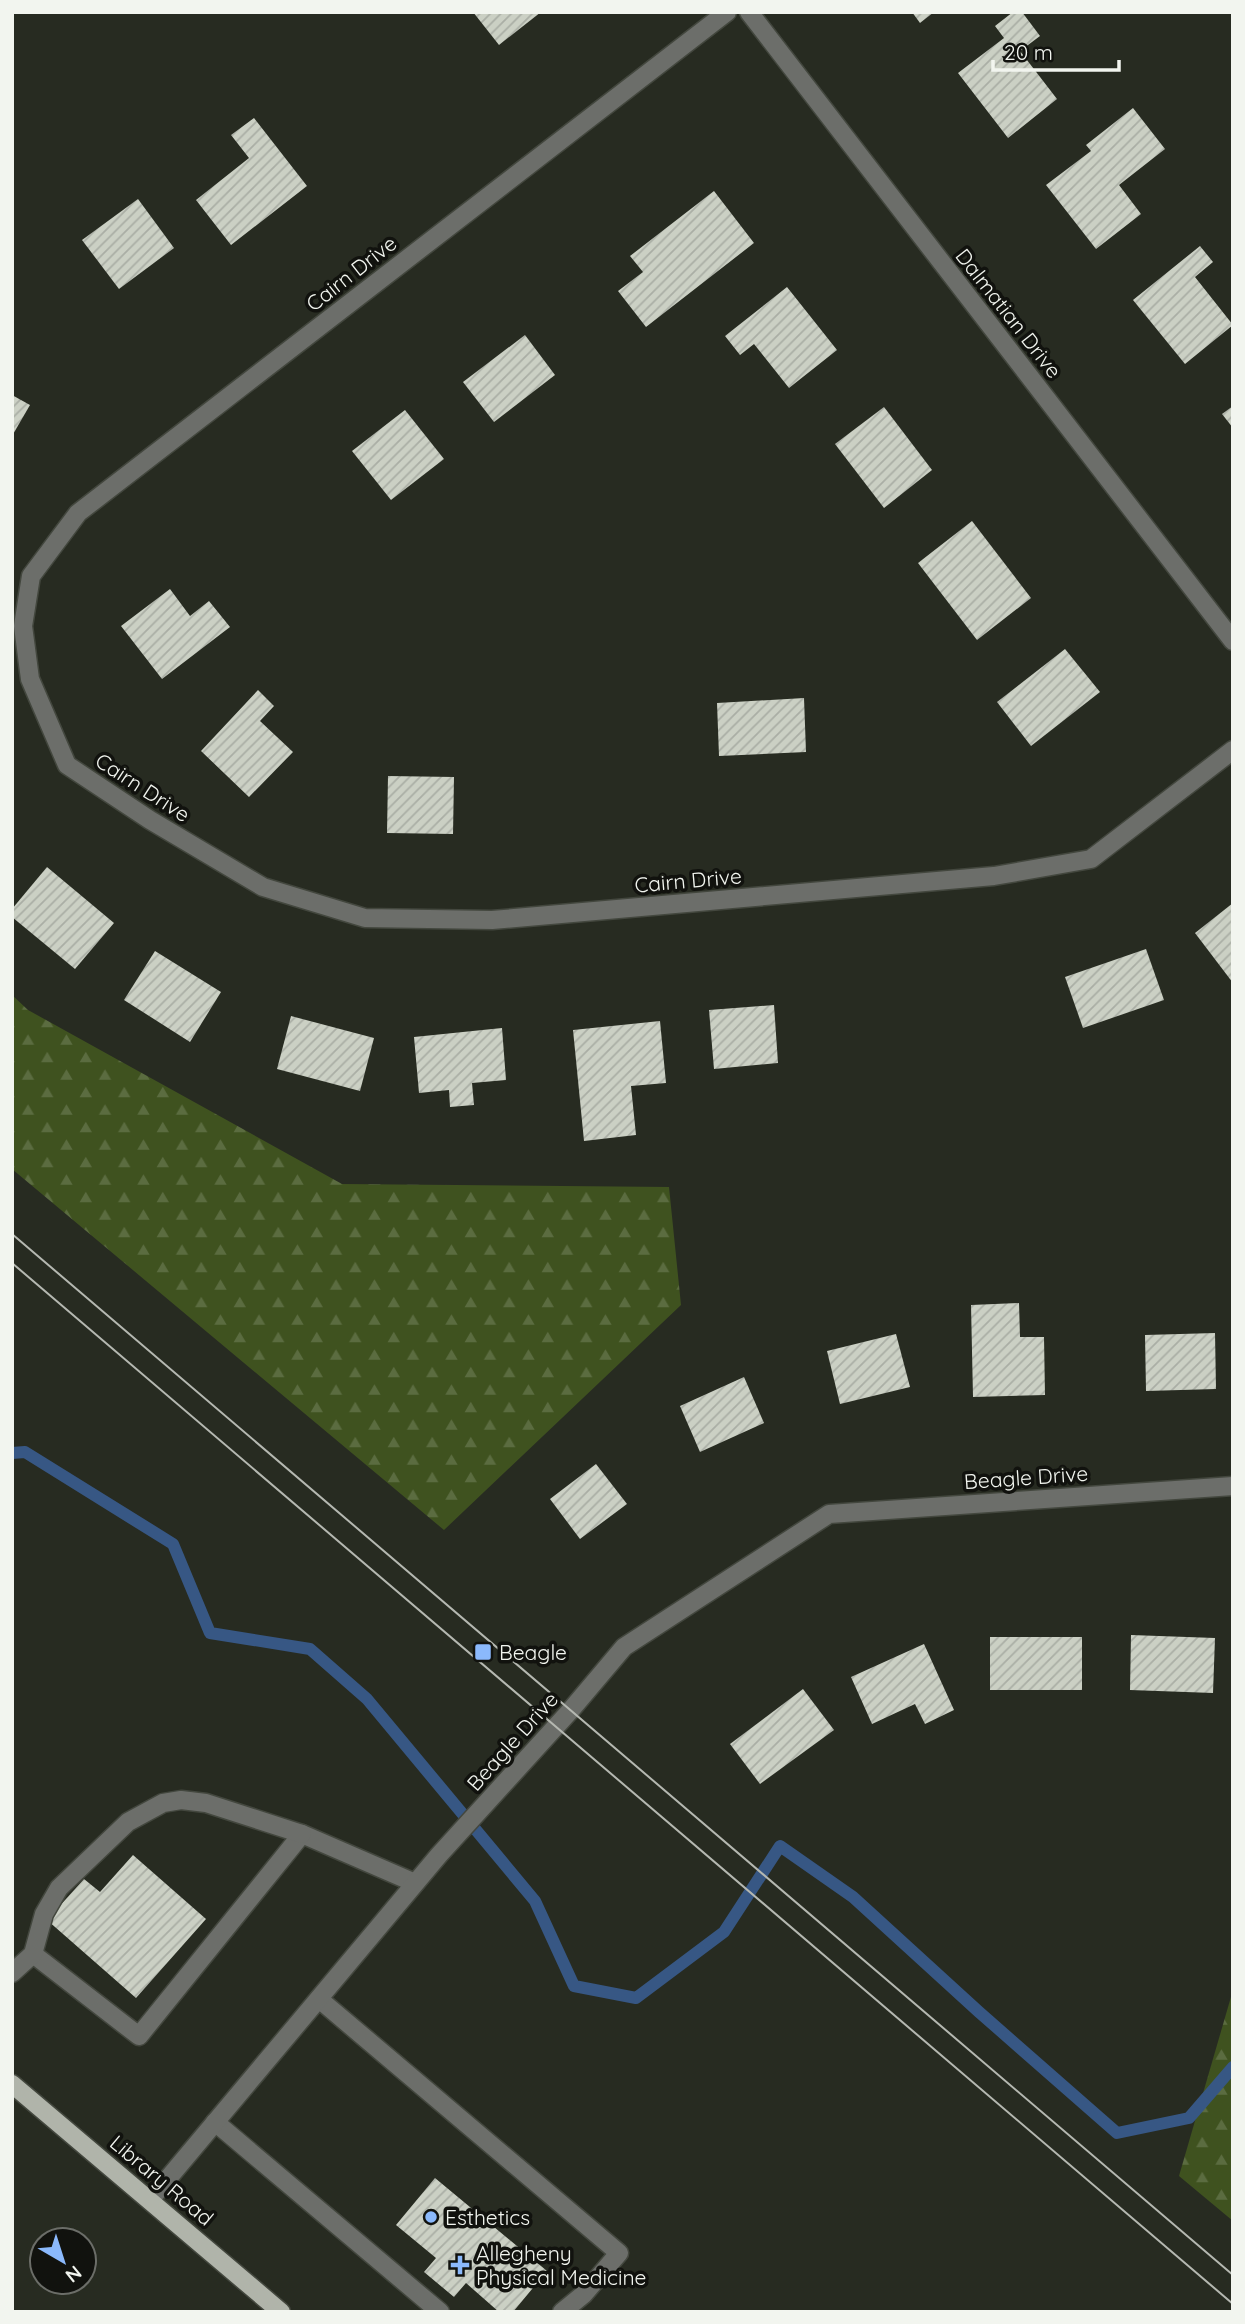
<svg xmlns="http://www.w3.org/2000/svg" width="1245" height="2324" viewBox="0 0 1245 2324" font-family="Quicksand,sans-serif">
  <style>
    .forest { fill: url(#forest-firs) }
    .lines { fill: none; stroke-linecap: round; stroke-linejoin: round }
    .stream { stroke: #375784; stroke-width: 12 }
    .building { fill: url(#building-hatch) }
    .minor-casing { stroke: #43473e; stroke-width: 21 }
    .major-casing { stroke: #43473e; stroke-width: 21 }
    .minor { stroke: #6c6e6a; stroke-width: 18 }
    .major { stroke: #b0b4aa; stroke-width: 18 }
    .tram { stroke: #b5b8b1; stroke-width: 2 }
    .poi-dot { fill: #8bb9fc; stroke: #11120e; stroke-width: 2.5 }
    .labels { text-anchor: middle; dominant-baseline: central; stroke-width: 7; stroke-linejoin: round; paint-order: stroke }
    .street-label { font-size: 21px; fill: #f2f5ef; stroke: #11120e }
    .poi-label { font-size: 21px; fill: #f2f5ef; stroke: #11120e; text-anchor: start }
  </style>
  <defs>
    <pattern id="forest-firs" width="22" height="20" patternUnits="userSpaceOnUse" patternTransform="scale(1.75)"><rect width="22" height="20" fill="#3f521f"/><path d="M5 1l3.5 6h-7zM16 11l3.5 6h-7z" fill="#5b6c40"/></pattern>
    <pattern id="building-hatch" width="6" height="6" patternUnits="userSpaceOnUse" patternTransform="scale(1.75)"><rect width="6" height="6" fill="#cbd0c4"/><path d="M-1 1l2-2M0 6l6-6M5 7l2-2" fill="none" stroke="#aaaea5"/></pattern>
  </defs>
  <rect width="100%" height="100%" fill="#272b21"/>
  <g class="forest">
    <path d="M12 995 28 1010 342 1184 669 1187 681 1305 444 1530 12 1169Z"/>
    <path d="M1233 1990V2221L1179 2176Z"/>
  </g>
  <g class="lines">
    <path class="stream" d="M12 1453 25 1452 173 1544 210 1633 310 1649 367 1699 535 1901 574 1986 636 1998 724 1932 780 1846 853 1897 979 2012 1117 2133 1189 2118 1233 2067"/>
  </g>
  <g class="building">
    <path d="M473 12H541L499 45Z"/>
    <path d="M912 12H934L920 23Z"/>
    <path d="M1013 12H1022L1040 36 1020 51 1057 99 1008 138 958 73 1004 38 995 26Z"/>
    <path d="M1133 108 1165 149 1119 185 1141 214 1096 249 1046 185 1091 151 1086 145Z"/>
    <path d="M254 118 307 186 231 245 196 200 249 158 231 135Z"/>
    <path d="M714 191 754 243 646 327 618 291 643 272 630 256Z"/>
    <path d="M138 199 174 248 119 289 82 240Z"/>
    <path d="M1200 246 1213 262 1195 277 1233 325 1185 364 1133 300Z"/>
    <path d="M787 287 837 350 789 388 754 344 740 355 725 336Z"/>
    <path d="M525 335 555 375 494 422 463 382Z"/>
    <path d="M12 395 30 405 12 436Z"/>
    <path d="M1233 406V428L1222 414Z"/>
    <path d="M884 407 932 470 884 508 835 444Z"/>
    <path d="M405 410 444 459 391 500 352 451Z"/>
    <path d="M972 521 1031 598 977 640 918 563Z"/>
    <path d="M170 589 190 616 209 601 230 627 162 679 121 626Z"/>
    <path d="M1065 649 1100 692 1031 746 997 702Z"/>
    <path d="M258 690 274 706 260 721 293 752 249 797 201 751Z"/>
    <path d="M804 698 806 752 719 756 717 703Z"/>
    <path d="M388 776 454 777 453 834 387 833Z"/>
    <path d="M47 867 114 923 75 969 12 917V909Z"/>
    <path d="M1233 903V983L1195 933Z"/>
    <path d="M1146 949 1164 1000 1083 1028 1065 977Z"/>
    <path d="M155 951 221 992 190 1042 124 1000Z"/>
    <path d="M774 1005 778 1063 714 1069 709 1010Z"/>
    <path d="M291 1016 374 1038 360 1091 277 1069Z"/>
    <path d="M660 1021 666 1083 631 1086 636 1135 584 1141 573 1030Z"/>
    <path d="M502 1028 506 1080 472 1083 474 1105 450 1107 449 1090 419 1093 414 1037Z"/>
    <path d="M1019 1303 1020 1337H1044L1045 1395 973 1397 971 1305Z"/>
    <path d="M1215 1333 1216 1389 1146 1391 1145 1335Z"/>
    <path d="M896 1334 910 1387 840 1404 827 1351Z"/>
    <path d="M744 1377 764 1423 700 1452 680 1406Z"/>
    <path d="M596 1464 627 1504 580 1539 550 1499Z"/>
    <path d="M1131 1635 1215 1638 1213 1693 1130 1690Z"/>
    <rect x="990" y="1637" width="92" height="53"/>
    <path d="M924 1644 954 1710 925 1724 915 1704 872 1724 851 1677Z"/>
    <path d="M803 1689 834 1730 760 1784 730 1744Z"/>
    <path d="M133 1855 206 1919 136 1998 47 1920 84 1879 100 1892Z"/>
    <path d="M435 2178 547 2271 513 2312H499L466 2283 454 2297 424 2272 436 2258 396 2225Z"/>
  </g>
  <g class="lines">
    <defs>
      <g id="minor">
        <path d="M727 12 78 513 31 576 23 626 30 679 67 765 150 820 263 887 365 918 492 920 994 876 1091 859 1233 750"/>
        <path d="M749 12 1233 641"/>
        <path d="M33 1954 139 2036 302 1834 415 1883"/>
        <path d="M12 1973 33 1954 44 1914 59 1888 128 1822 163 1803 181 1800 206 1803 302 1834"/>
        <path d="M319 1999 619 2253 584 2294 562 2312"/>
        <path d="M215 2122 440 2312"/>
        <path d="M150 2200 439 1855 570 1711 624 1647 829 1514 1233 1486"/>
      </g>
      <path id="major" d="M12 2084 281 2312"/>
    </defs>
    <use href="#minor" class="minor-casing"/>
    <use href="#major" class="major-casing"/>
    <use href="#minor" class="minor"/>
    <use href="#major" class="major"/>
    <g class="tram">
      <path d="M12 1234 1233 2275"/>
      <path d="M12 1263 1233 2304"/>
    </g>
  </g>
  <g class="poi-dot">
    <rect x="474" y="1643" width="18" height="18" rx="3.5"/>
    <circle cx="431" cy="2217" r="7"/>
    <path d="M456.5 2254.5h7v7h7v7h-7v7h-7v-7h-7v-7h7z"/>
  </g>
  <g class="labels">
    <g class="street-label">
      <text transform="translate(351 273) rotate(-38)">Cairn Drive</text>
      <text transform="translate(1009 313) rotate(52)">Dalmatian Drive</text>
      <text transform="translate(143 787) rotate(33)">Cairn Drive</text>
      <text transform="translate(688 880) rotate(-5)">Cairn Drive</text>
      <text transform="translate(1026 1477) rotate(-4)">Beagle Drive</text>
      <text transform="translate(512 1741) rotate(-48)">Beagle Drive</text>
      <text transform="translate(162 2180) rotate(40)">Library Road</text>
    </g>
    <g class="poi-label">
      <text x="499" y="1652">Beagle</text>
      <text x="445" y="2217">Esthetics</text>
      <text x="476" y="2253">Allegheny<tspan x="476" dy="24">Physical Medicine</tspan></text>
    </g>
  </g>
  <rect width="1245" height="2324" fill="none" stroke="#f2f5ef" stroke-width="28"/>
  <g transform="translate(63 2261) rotate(141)"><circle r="33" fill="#11120e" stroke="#6b6d68" stroke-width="2"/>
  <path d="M0-5L12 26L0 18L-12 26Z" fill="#8bb9fc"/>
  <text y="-10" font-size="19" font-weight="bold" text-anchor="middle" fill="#f2f5ef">N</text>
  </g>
  <path d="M993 60v10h126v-10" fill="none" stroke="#f2f5ef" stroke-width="3.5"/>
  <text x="1004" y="60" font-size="21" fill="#f2f5ef" stroke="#11120e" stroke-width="5" paint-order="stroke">20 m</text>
</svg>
